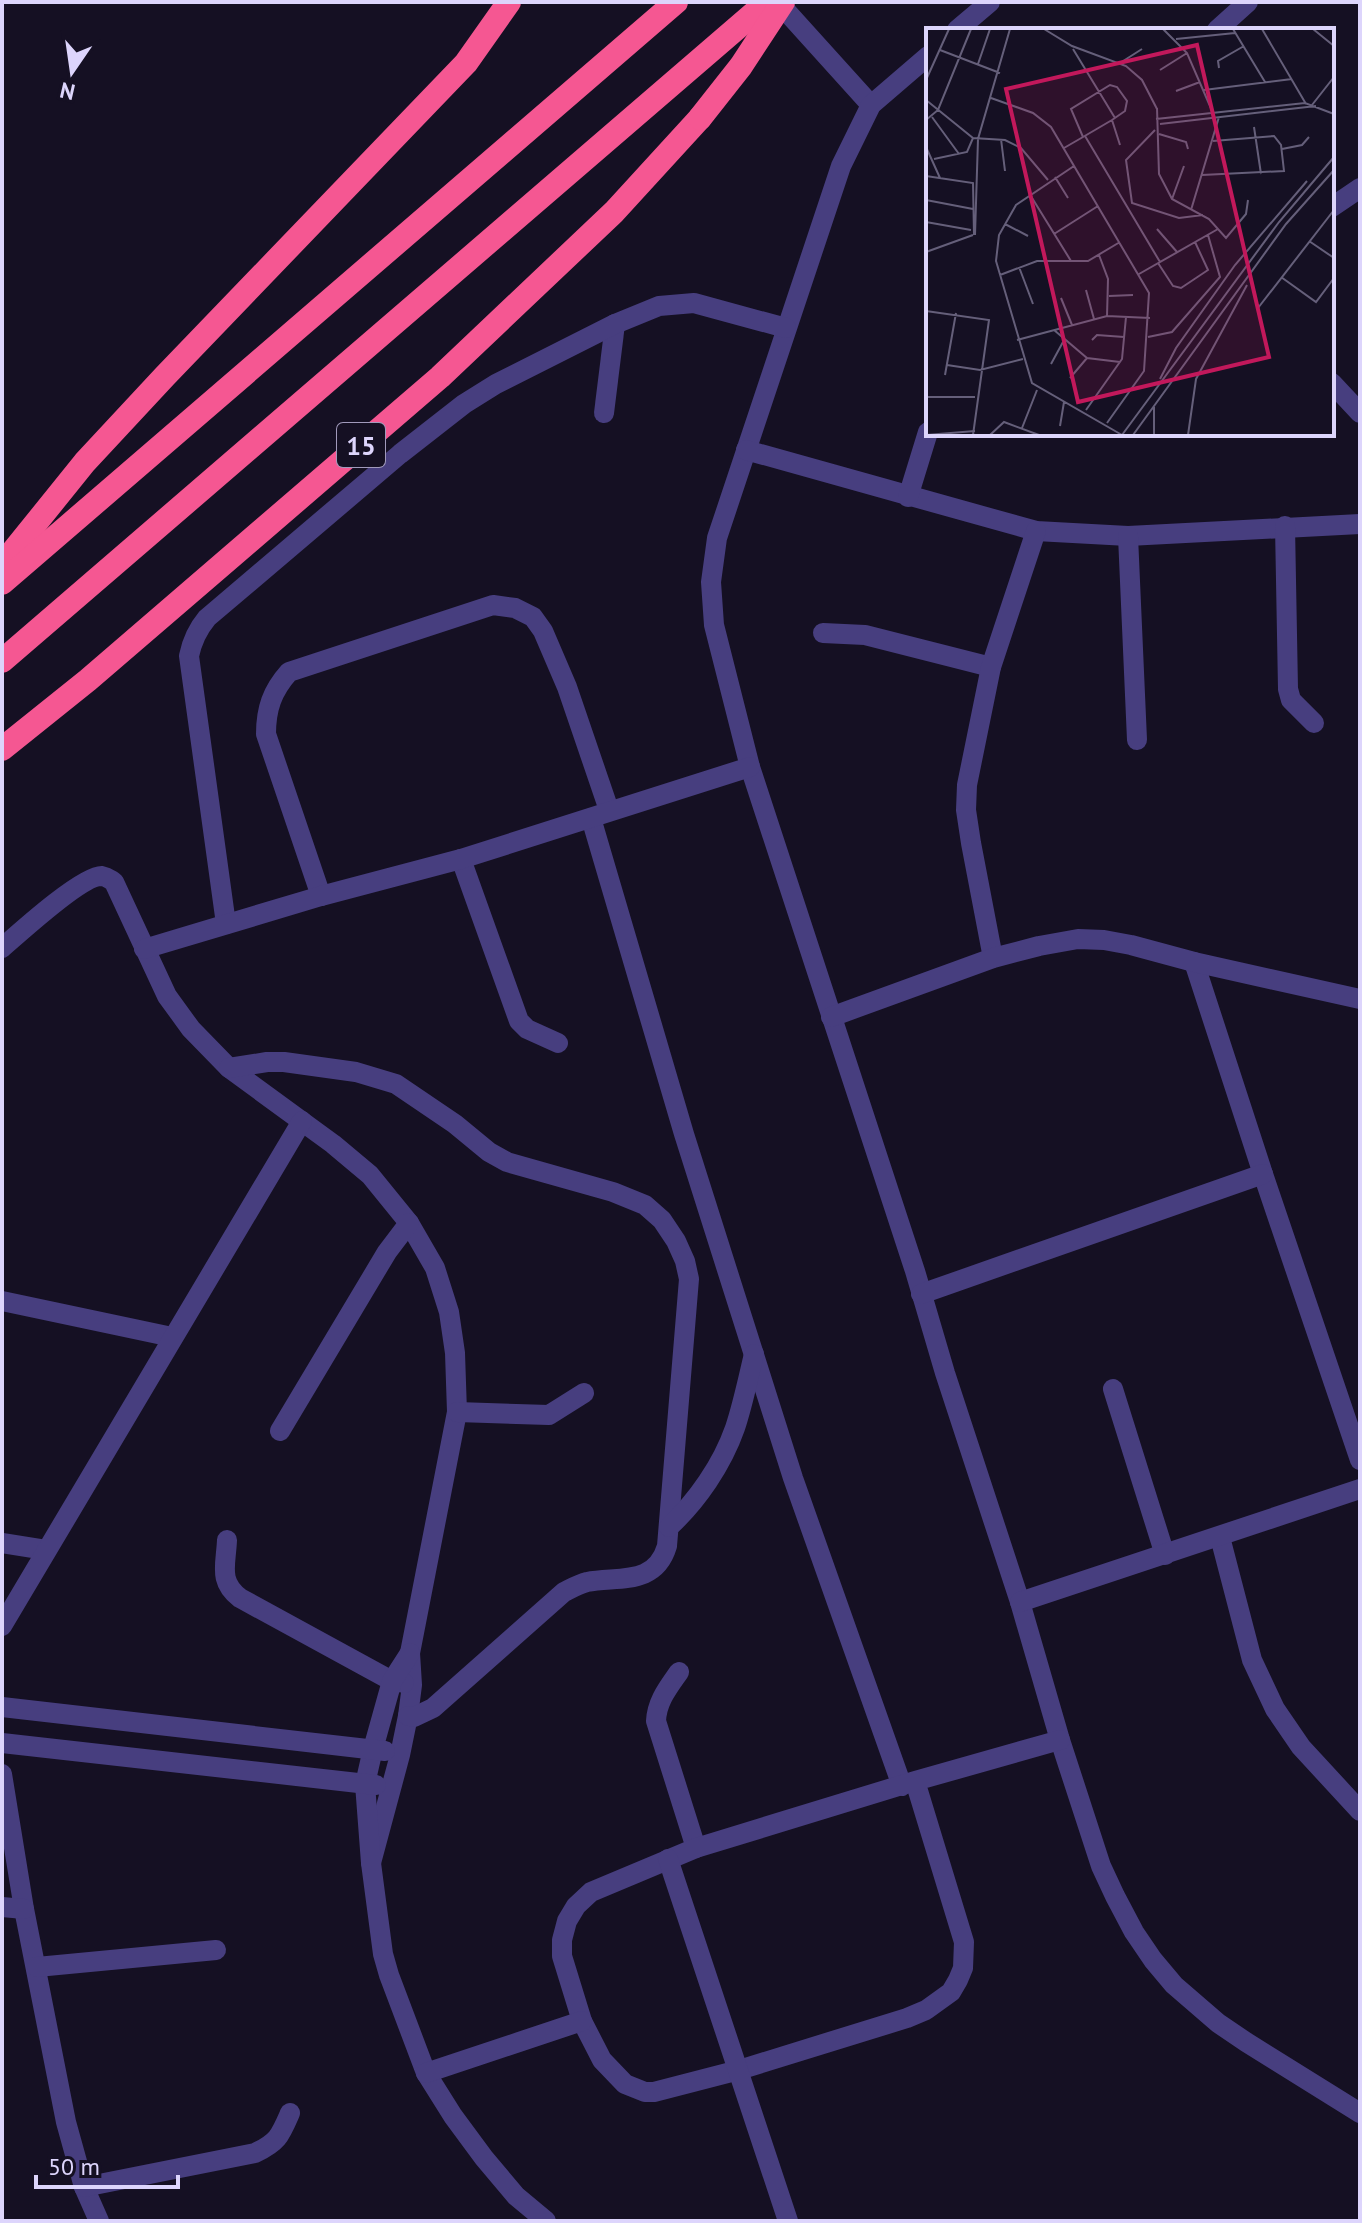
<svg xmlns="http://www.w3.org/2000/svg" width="1362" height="2223" viewBox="0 0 1362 2223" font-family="'PT Sans',sans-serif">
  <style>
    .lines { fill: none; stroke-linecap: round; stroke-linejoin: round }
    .minor { stroke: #473e7f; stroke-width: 20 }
    .highway { stroke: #f55792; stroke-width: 24 }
    .highway-bridge { stroke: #f55792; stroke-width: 24 }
    .labels { text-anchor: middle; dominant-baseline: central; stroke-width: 8; stroke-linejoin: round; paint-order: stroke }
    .shield { fill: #151023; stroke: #a19abb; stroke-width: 2 }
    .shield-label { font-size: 26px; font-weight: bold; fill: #ddd5fc }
    .inset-road { fill: none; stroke: #655f7a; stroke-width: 2 }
    .view { fill: #c2185b; fill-opacity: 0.15; stroke: #c2185b; stroke-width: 4 }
    .inset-edge { fill: none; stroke: #ddd5fc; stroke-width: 4 }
  </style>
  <rect width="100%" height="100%" fill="#151023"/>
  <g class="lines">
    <g class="minor">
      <path d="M778 2 871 105"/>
      <path d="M957 30 990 2"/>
      <path d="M1217 30 1248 2"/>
      <path d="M928 56 871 105 841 166 717 538 711 582 714 625 750 767 915 1271 945 1373 1020 1602 1060 1740 1101 1866 1115 1896 1134 1932 1153 1960 1174 1985 1218 2023 1246 2042 1360 2113"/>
      <path d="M1332 207 1360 188"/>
      <path d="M1332 383 1360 413"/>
      <path d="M604 413 615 324"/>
      <path d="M746 450 1036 531 1128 536 1360 524"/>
      <path d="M908 497 928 432"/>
      <path d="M1285 526 1288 689 1291 700 1314 723"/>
      <path d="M1128 536 1137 740"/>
      <path d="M823 633 865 635 991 667"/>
      <path d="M591 818 684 1134 793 1478 902 1786"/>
      <path d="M461 859 519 1021 527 1029 558 1043"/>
      <path d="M321 896 266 734C266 709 272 691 289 672L493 605 515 608 533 617 543 631 567 687 609 810"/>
      <path d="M226 924 189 656C192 641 197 630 207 618L400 454 464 404 496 384 615 324 659 306 694 303 786 328"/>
      <path d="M2 948C19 933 83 875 102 876 108 877 109 879 114 882L167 996 191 1029 229 1068 333 1144 370 1175 409 1223 435 1268 449 1312 455 1353 457 1412 410 1653 412 1685 408 1716 400 1755 371 1863"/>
      <path d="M144 949 321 896 461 859 750 767"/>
      <path d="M993 958 971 843 966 810 967 785 991 667 1036 531"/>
      <path d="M1194 962 1263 1174 1360 1460"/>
      <path d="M831 1017 993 958 1039 946 1078 939 1104 940 1131 945 1194 962 1360 999"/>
      <path d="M229 1068 267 1062H284L356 1072 396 1084 455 1124 489 1152 507 1162 613 1192 645 1205 662 1220 676 1241 685 1261 689 1279 667 1546C655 1586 619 1576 587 1582 579 1584 572 1588 564 1592L433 1708 414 1717 408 1716"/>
      <path d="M921 1294 1263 1174"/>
      <path d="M2 1301 172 1337"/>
      <path d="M1113 1389 1165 1555"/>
      <path d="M457 1412 549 1415 584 1393"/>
      <path d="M280 1431 387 1252 409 1223"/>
      <path d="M669 1527C697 1501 722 1465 735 1428 743 1404 748 1379 754 1354"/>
      <path d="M1220 1537 1252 1660 1275 1709 1301 1747 1360 1811"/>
      <path d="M227 1540C226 1565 218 1581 240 1598L392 1681 404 1683"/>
      <path d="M2 1543 46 1550"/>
      <path d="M1020 1602 1360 1489"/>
      <path d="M2 1626 302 1121"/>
      <path d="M410 1653 392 1681 373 1749 365 1784 371 1863 383 1954 389 1975 426 2073 453 2116 484 2158 516 2196 546 2221"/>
      <path d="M679 1672C668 1688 657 1701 656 1721L696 1848"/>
      <path d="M2 1707 385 1751"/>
      <path d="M2 1743 376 1785"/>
      <path d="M2 1774 24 1909 66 2122 84 2187 99 2221"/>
      <path d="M915 1781 964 1942 963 1968 958 1980 951 1992 926 2010 907 2018 739 2070 654 2092H645L625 2084 602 2060 582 2021 562 1956V1940L567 1921 576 1906 591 1892 696 1848 915 1781 1060 1740"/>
      <path d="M668 1859 788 2221"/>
      <path d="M2 1907 24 1909"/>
      <path d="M37 1967 216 1950"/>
      <path d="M426 2073 582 2021"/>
      <path d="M84 2187 255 2153C278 2142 280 2136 290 2113"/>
    </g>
    <g class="highway">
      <path d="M2 565 85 462 165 376 466 63 509 2"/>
      <path d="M2 583 676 2"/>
      <path d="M2 661 767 2"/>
      <path d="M2 749 88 680 440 377 614 212 700 118"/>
    </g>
    <path class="highway-bridge" d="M700 118 741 66 783 2"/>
  </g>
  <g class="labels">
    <rect class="shield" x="337" y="423" width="48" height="44" rx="6"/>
    <g class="shield-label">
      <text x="361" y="445">15</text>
    </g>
  </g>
  <g transform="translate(926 28)">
    <rect width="408" height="408" fill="#151023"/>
    <path class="inset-road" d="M118 1 146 18 200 38 216 52 231 81M237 1 261 25 287 85M307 1 339 54M336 1 380 76M387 1 408 18M250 11 309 5M147 21 189 90M14 22 74 45M194 35 216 21M52 36 64 1M293 40 292 33 318 18M234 42 261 25M0 52 23 1M278 62 366 51M250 63 274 54M65 70 107 85 125 99 223 265 218 343 181 395M0 72 47 110 79 112 95 120 122 152M386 77 408 49M231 80 233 146 246 171 283 191 300 210 320 186 322 172M6 89 33 126M230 91 379 75 408 86M0 92 12 82 45 1M186 92 194 117M234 96 390 78M328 99 335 146M229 102 200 132 206 175 253 190 277 187M233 106 260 114 262 121M159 108 234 234M75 111 79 143M0 119 14 150M138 120 157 109 186 92 199 83 201 73 191 59 184 57 145 81 157 109M356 121 376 117 383 109M8 131 41 124 47 110M148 138 90 177 73 207 70 233 106 355 196 407M276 147 358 143 355 117 348 108 287 113M0 148 47 155 48 207M129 149 142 170M103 165 145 233M246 171 258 138M0 172 47 181M265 182 293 89M0 194 45 202M79 196 102 208M231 201 251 224M128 206 172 178M49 207 52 111 84 1M383 213 408 230M0 224 47 207M173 227 182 251 181 288M232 235 247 258 255 260 282 242 269 214M93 239 107 276M213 246 292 201M74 247 111 233H162L194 214M355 249 390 274 408 250M160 262 168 291M183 268 207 267M135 270 146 297M332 280 408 182M0 283 63 292 47 407M128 302 161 330 194 334M222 309 246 304 294 249 282 207M91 312 181 288 224 290M166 312 171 307 198 309M125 336 137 314M21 337 54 342 97 331M19 347 30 285M144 350 161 330M234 351 250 320 309 237 381 153M0 369H49M160 382 196 331 200 289M134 398 138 374M96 400 111 362M0 407 49 403M64 407 78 394 113 407M196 407 353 194 408 129M207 407 360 196 408 142M228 407V379M262 407 270 351 321 257"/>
    <path class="view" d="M271 17 343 329 152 374 80 61Z"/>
    <rect width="408" height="408" class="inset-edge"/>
  </g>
  <rect width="1362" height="2223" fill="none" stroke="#ddd5fc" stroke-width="8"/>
  <g transform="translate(72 72) rotate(193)" stroke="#151023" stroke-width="6" paint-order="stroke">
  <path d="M0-6L14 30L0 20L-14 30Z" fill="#ddd5fc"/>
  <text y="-12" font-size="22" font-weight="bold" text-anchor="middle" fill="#ddd5fc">N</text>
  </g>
  <path d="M36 2175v12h142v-12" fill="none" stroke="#ddd5fc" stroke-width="4"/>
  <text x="48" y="2175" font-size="24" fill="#ddd5fc" stroke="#151023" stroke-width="6" paint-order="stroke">50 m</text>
</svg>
